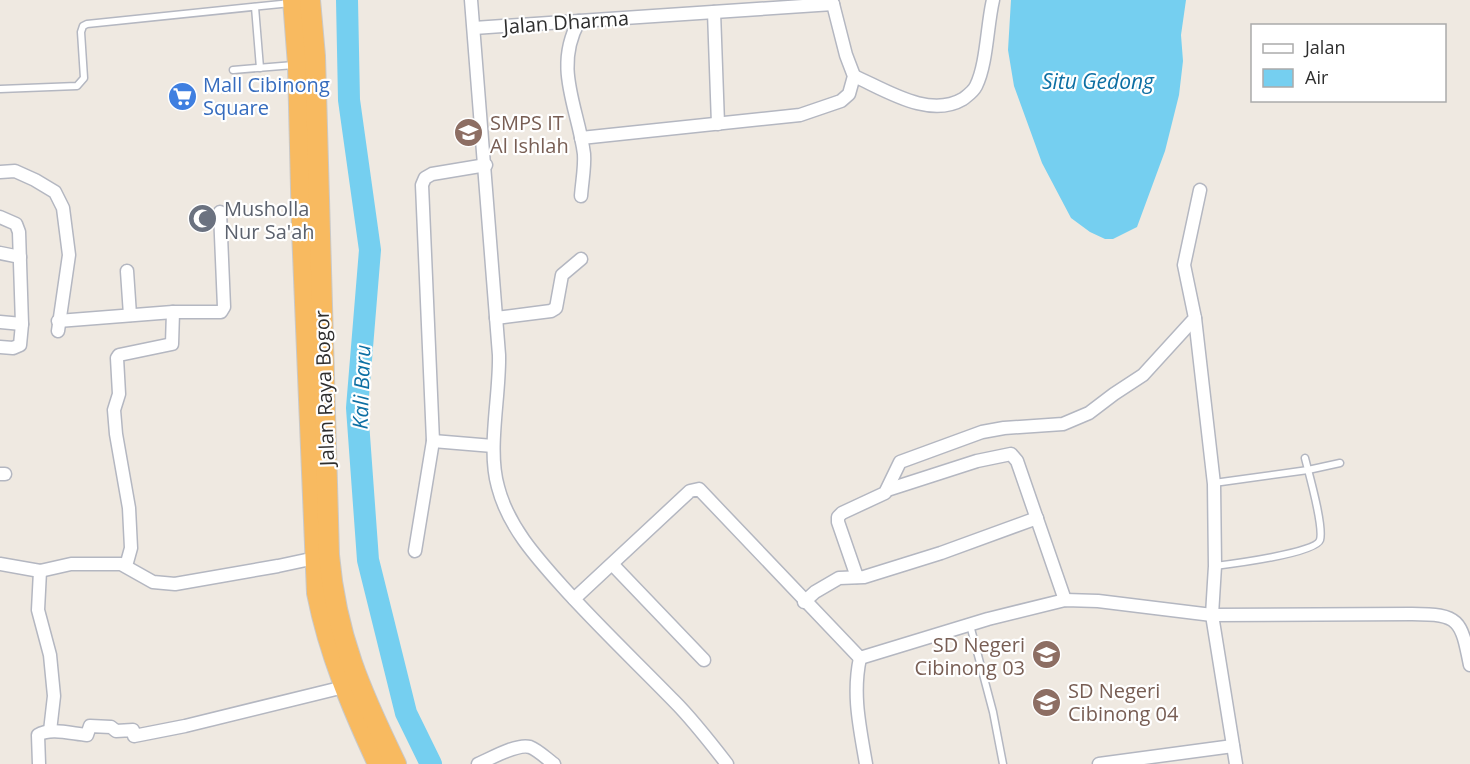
<svg xmlns="http://www.w3.org/2000/svg" width="1470" height="764" viewBox="0 0 1470 764" font-family="'Open Sans',sans-serif">
  <style>
    .water { fill: #75cff0 }
    .lines { fill: none; stroke-linecap: round; stroke-linejoin: round }
    .river { stroke: #75cff0; stroke-width: 22 }
    .service-casing { stroke: #b4b7c1; stroke-width: 9 }
    .minor-casing { stroke: #b4b7c1; stroke-width: 15 }
    .trunk-casing { stroke: #c9c9c9; stroke-width: 22 }
    .service { stroke: #fff; stroke-width: 6 }
    .minor { stroke: #fff; stroke-width: 12 }
    .trunk { stroke: #f8ba60; stroke-width: 20 }
    .labels { text-anchor: middle; dominant-baseline: central; stroke-width: 4.5; stroke-linejoin: round; paint-order: stroke }
    .street-label { font-size: 20px; fill: #2e2e2e; stroke: #fff }
    .shop-label { font-size: 20px; fill: #366cbe; stroke: #fff; text-anchor: start }
    .education-label { font-size: 20px; fill: #785e54; stroke: #fff; text-anchor: start }
    .worship-label { font-size: 20px; fill: #5b616d; stroke: #fff; text-anchor: start }
    .water-label { font-size: 21px; font-style: italic; fill: #0d6fa3; stroke: #fff }
  </style>
  <rect width="100%" height="100%" fill="#efe9e1"/>
  <path class="water" d="M1011 0H1186L1181 35 1183 61 1179 95 1165 151 1137 227 1113 239H1105L1090 232 1071 218 1042 163 1014 86 1008 50Z"/>
  <g class="lines">
    <path class="river" d="M347 0 349 100 370 250 357 408 368 560 406 713 431 764"/>
    <defs>
      <g id="service">
        <path d="M255 7 260 68"/>
        <path d="M233 70 294 65"/>
        <path d="M0 89 77 86 84 78 81 32 83 26 87 24 291 3"/>
        <path d="M1214 483 1308 470 1340 463"/>
        <path d="M1215 566C1231 564 1316 553 1320 540 1324 526 1309 474 1305 458"/>
        <path d="M970 625 993 712 1003 764"/>
      </g>
      <g id="minor">
        <path d="M471 0 499 355C500 396 487 449 498 487 508 526 536 557 562 586 598 626 637 663 674 701 693 720 710 742 727 764"/>
        <path d="M714 12 718 124"/>
        <path d="M579 21C553 68 578 107 584 154 585 167 582 182 581 196"/>
        <path d="M474 28 833 4"/>
        <path d="M854 76C886 90 929 119 963 99 968 95 973 92 976 86 987 64 987 25 993 0"/>
        <path d="M581 138 800 115 841 101 849 94 854 76 846 55 833 4"/>
        <path d="M0 172 15 171 35 180 55 192 63 208 69 255 58 331"/>
        <path d="M0 217 16 224 19 232 22 324 20 345 13 348 0 347"/>
        <path d="M0 253 20 257"/>
        <path d="M127 271 130 315"/>
        <path d="M496 318 551 311 556 308 562 275 581 259"/>
        <path d="M1195 318 1214 484 1215 566 1212 615 1236 764"/>
        <path d="M58 321 173 312H221L224 307 220 212"/>
        <path d="M0 322 22 324"/>
        <path d="M433 441 493 446"/>
        <path d="M0 474H5"/>
        <path d="M887 490 977 461 1011 454 1017 461 1065 600"/>
        <path d="M415 551 433 441 422 185 425 178 432 174 486 165"/>
        <path d="M0 564 40 571 71 564H121L153 582 175 584 278 566 320 557"/>
        <path d="M613 565 704 660"/>
        <path d="M126 566 131 548 129 508 116 434 114 410 119 394 117 358 119 355 172 344 173 312"/>
        <path d="M40 571 38 610 50 655 54 696 50 731"/>
        <path d="M857 577 838 522V517L842 513 885 493 900 462 982 432 1004 428 1063 424 1089 413 1114 394 1143 375 1195 318 1184 265 1200 190"/>
        <path d="M574 599 690 491 699 489 860 658 988 619 1065 600 1098 601 1212 615 1412 614C1460 614 1461 620 1470 665"/>
        <path d="M804 602 815 592 839 578 864 577 941 553 1037 518"/>
        <path d="M860 658C852 695 860 728 866 764"/>
        <path d="M39 764 38 735C50 727 73 734 87 735L90 726 111 727 116 731 133 730 134 736 185 726 344 687"/>
        <path d="M478 764C490 759 517 743 530 747 538 750 547 759 554 764"/>
        <path d="M1099 764 1233 746"/>
      </g>
      <g id="trunk">
        <path d="M293 0 298 65 302 230 317 593C329 654 352 708 378 764"/>
        <path d="M310 0 315 56 329 555C336 636 361 692 396 764"/>
      </g>
    </defs>
    <use href="#service" class="service-casing"/>
    <use href="#minor" class="minor-casing"/>
    <use href="#trunk" class="trunk-casing"/>
    <use href="#service" class="service"/>
    <use href="#minor" class="minor"/>
    <use href="#trunk" class="trunk"/>
  </g>
  <defs>
    <symbol id="supermarket-disc" viewBox="-11 -11 22 22"><circle r="9.5" fill="#3f7fe0" stroke="#fff"/><path d="M-6-5.5h2.5l.6 2H6L4.5 2H-2.5L-4.4-4H-6ZM-1.5 3.2a1.3 1.3 0 1 0 .1 0ZM3 3.2a1.3 1.3 0 1 0 .1 0Z" fill="#fff"/></symbol>
    <symbol id="school-disc" viewBox="-11 -11 22 22"><circle r="9.5" fill="#8d6e63" stroke="#fff"/><path d="M0-5L7-2L0 1L-7-2ZM-4 1L0 2.5L4 1V4Q0 6-4 4Z" fill="#fff"/></symbol>
    <symbol id="mosque-disc" viewBox="-11 -11 22 22"><circle r="9.5" fill="#6b7280" stroke="#fff"/><path d="M3.5-4.9A6 6 0 1 0 3.5 4.9A5 5 0 1 1 3.5-4.9Z" fill="#fff"/></symbol>
  </defs>
  <g fill-rule="evenodd">
    <use href="#supermarket-disc" x="166" y="80" width="33" height="33"/>
    <use href="#school-disc" x="452" y="116" width="33" height="33"/>
    <use href="#mosque-disc" x="186" y="202" width="33" height="33"/>
    <use href="#school-disc" x="1030" y="638" width="33" height="33"/>
    <use href="#school-disc" x="1030" y="686" width="33" height="33"/>
  </g>
  <g class="labels">
    <g class="street-label">
      <text transform="translate(566 22) rotate(-4)">Jalan Dharma</text>
      <text transform="translate(324 388) rotate(-92)">Jalan Raya Bogor</text>
    </g>
    <g class="shop-label">
      <text x="203" y="84">Mall Cibinong<tspan x="203" dy="23">Square</tspan></text>
    </g>
    <g class="education-label">
      <text x="490" y="122">SMPS IT<tspan x="490" dy="23">Al Ishlah</tspan></text>
      <text x="1025" y="644" text-anchor="end">SD Negeri<tspan x="1025" dy="23">Cibinong 03</tspan></text>
      <text x="1068" y="690">SD Negeri<tspan x="1068" dy="23">Cibinong 04</tspan></text>
    </g>
    <g class="worship-label">
      <text x="224" y="208">Musholla<tspan x="224" dy="23">Nur Sa'ah</tspan></text>
    </g>
    <g class="water-label">
      <text x="1098" y="81">Situ Gedong</text>
      <text transform="translate(361 387) rotate(-88)">Kali Baru</text>
    </g>
  </g>
  <rect x="1251" y="24" width="195" height="78" fill="#ffffff" stroke="#ababab" stroke-width="1.5"/>
  <rect x="1263" y="44" width="30" height="9" fill="#ffffff" stroke="#ababab" stroke-width="1.5"/>
  <text x="1305" y="54" font-size="18" fill="#2e2e2e">Jalan</text>
  <rect x="1263" y="69" width="30" height="18" fill="#75cff0" stroke="#ababab" stroke-width="1.5"/>
  <text x="1305" y="84" font-size="18" fill="#2e2e2e">Air</text>
</svg>
